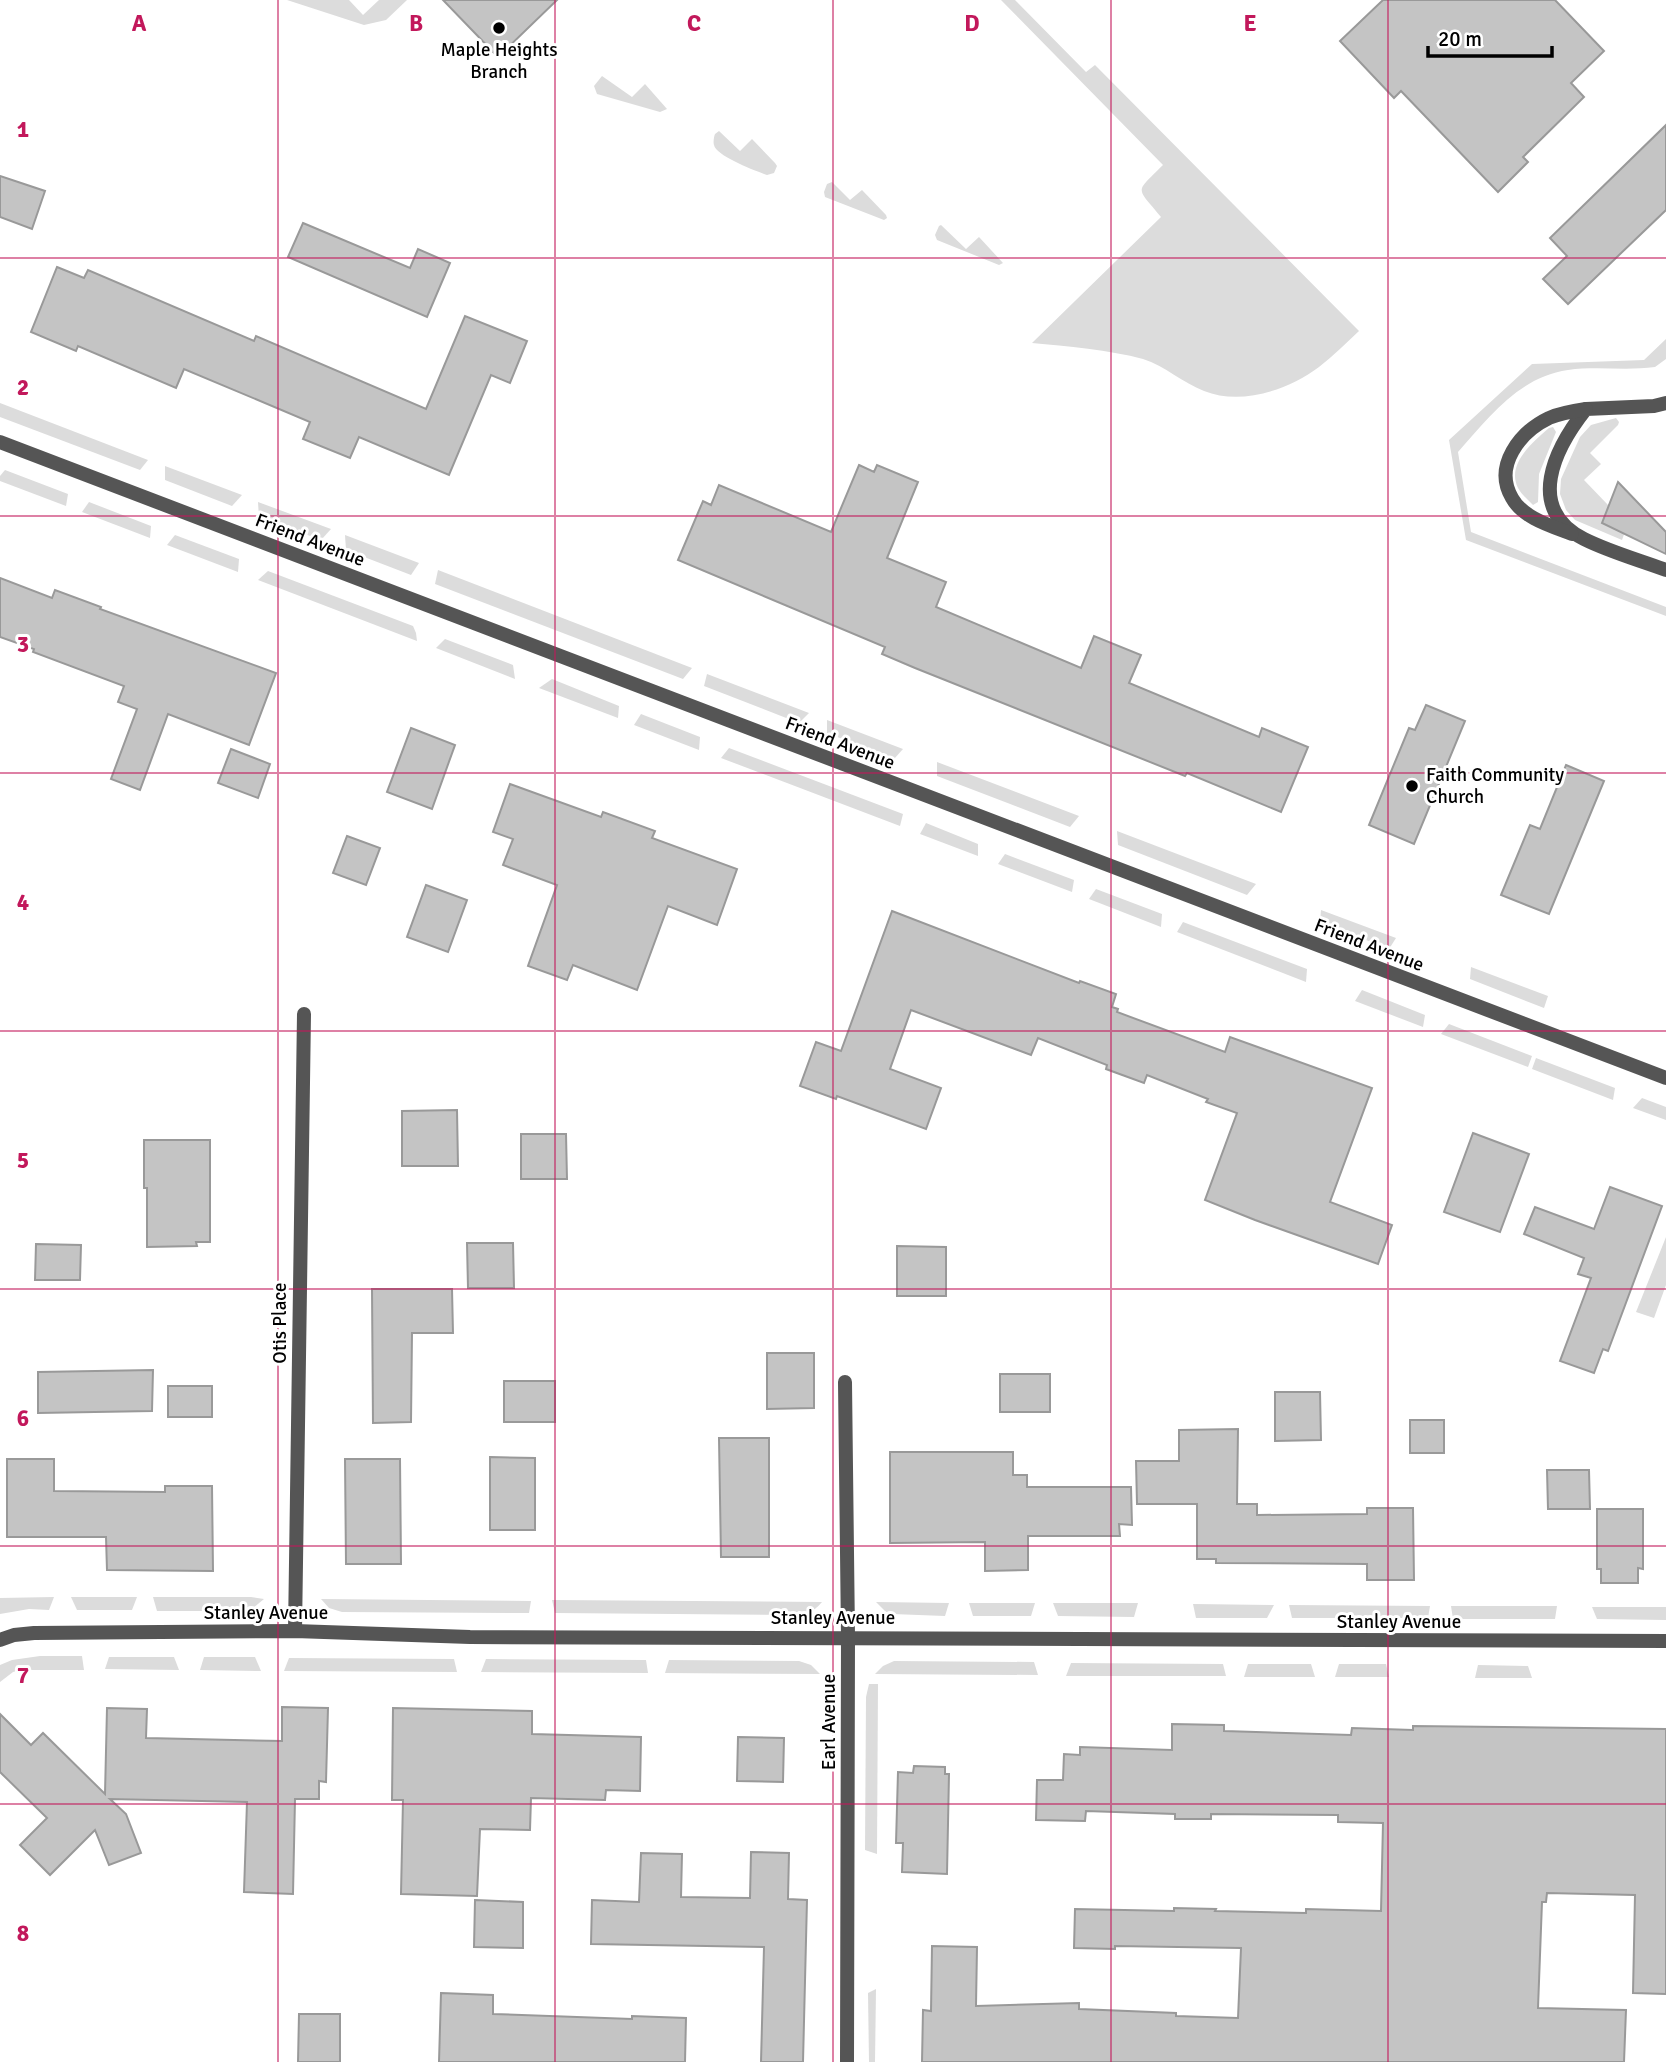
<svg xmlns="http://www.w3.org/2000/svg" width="1666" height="2062" viewBox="0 0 1666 2062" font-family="Signika,sans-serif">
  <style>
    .green { fill: #dcdcdc }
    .building { fill: #c4c4c4; stroke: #999; stroke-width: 2 }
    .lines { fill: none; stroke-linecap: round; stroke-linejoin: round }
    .lane { stroke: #555; stroke-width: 14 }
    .street { stroke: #555; stroke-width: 14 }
    .grid { fill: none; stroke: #c2185b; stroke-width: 2; stroke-opacity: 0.55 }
    .poi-dot { fill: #000; stroke: #fff; stroke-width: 2.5 }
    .labels { text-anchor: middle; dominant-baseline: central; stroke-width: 6; stroke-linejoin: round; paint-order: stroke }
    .poi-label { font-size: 19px; fill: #000; stroke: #fff }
    .street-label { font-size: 19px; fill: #000; stroke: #fff }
    .grid-label { font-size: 23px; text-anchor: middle; font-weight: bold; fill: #c2185b; stroke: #fff; stroke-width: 6; stroke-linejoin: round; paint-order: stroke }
  </style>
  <rect width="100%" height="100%" fill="#fff"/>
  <g class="green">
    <path d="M287 0H349L363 15 379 0H407L386 20 364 25Z"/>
    <path d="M1001 0H1015L1086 72 1095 65 1359 331C1346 343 1333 356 1319 367 1288 390 1241 406 1204 391 1183 383 1165 366 1143 359 1110 350 1066 346 1032 343L1161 217C1136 186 1134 194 1163 165Z"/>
    <path d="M602 76 632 97 645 84 667 109 660 112 597 94 594 86Z"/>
    <path d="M719 131 740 151 752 139 775 163 777 166 774 173 767 175C756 171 716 156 714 145 713 143 714 136 715 134Z"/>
    <path d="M832 182 850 200 862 190 886 215 887 218 884 220 825 197 824 192 827 184Z"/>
    <path d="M941 225 966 249 979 237 1003 263 999 265 937 240 935 235 939 226Z"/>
    <path d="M1666 339V359L1655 367C1626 371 1596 366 1568 370 1519 377 1489 417 1458 452L1471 532 1666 607V616L1466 540 1449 440 1532 364 1644 360Z"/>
    <path d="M0 403 148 460 140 470 0 417Z"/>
    <path d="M1616 418 1619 422 1618 425 1590 453 1601 464 1584 480 1608 505 1613 501 1630 518 1622 540 1575 520 1566 510 1560 494 1561 479 1580 437 1591 425Z"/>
    <path d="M1553 427 1556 432 1539 474 1538 502 1533 505C1528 500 1522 495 1518 488 1506 464 1533 442 1549 428Z"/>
    <path d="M165 466 242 495 232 506 165 480Z"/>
    <path d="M5 470 68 494 66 506 0 481V476Z"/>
    <path d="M89 502 151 526 150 538 82 512Z"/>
    <path d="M258 502 331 529 321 540 259 517Z"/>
    <path d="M175 535 239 559 238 572 167 545Z"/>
    <path d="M345 535 419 563 411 575 346 550Z"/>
    <path d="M438 570 692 668 683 679 435 584Z"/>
    <path d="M268 571 413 626 416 633 417 641 258 580Z"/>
    <path d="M445 639 513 665 515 679 436 648Z"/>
    <path d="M707 674 809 713 799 723 704 686Z"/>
    <path d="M552 679 619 706 618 718 539 688Z"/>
    <path d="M641 714 700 737 699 750 634 725Z"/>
    <path d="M827 720 903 749 894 759 827 733Z"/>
    <path d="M729 748 903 814 900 826 721 758Z"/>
    <path d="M937 762 1079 816 1070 827 937 776Z"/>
    <path d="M926 823 978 844V856L920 834Z"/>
    <path d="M1117 831 1256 884 1247 895 1118 845Z"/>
    <path d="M1005 854 1074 880 1072 892 998 864Z"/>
    <path d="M1096 889 1162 914 1161 927 1089 899Z"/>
    <path d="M1321 910 1396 938 1389 949 1320 922Z"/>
    <path d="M1183 922 1307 969 1306 982 1177 932Z"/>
    <path d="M1471 967 1548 996 1544 1008 1470 979Z"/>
    <path d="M1362 990 1425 1015 1423 1027 1355 1001Z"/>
    <path d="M1449 1024 1532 1056 1528 1067 1441 1034Z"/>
    <path d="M1536 1058 1615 1088 1613 1100 1532 1069Z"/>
    <path d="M1642 1098 1666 1107V1120L1633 1108Z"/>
    <path d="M1666 1237V1285L1654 1318 1636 1312Z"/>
    <path d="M54 1597 49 1610 29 1609 0 1614V1598Z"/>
    <path d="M71 1597H137L132 1610H77Z"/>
    <path d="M153 1597H251L264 1599 253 1608 241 1611H157Z"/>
    <path d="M321 1599 531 1601 529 1613 342 1612 329 1608Z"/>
    <path d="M552 1600 822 1602C813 1613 804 1615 790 1615L555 1613Z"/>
    <path d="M876 1602 949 1603 945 1616 892 1614 886 1612Z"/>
    <path d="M969 1603H1035L1031 1616H973Z"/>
    <path d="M1053 1603H1138L1134 1617 1058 1616Z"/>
    <path d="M1193 1604 1274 1605 1267 1618H1196Z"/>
    <path d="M1289 1605 1430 1606 1428 1618H1292Z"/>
    <path d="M1451 1606H1557L1555 1619H1453Z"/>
    <path d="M1592 1607H1666V1620L1597 1619Z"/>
    <path d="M40 1656H82L84 1670H20L13 1672 0 1682V1665L12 1660Z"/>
    <path d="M109 1657H174L179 1670 105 1669Z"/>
    <path d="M204 1657H255L261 1671 200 1670Z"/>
    <path d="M289 1658 454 1659 457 1672 284 1671Z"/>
    <path d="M486 1659 646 1660 648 1673 481 1672Z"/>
    <path d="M669 1660 799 1661 811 1665 820 1674 665 1673Z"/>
    <path d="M894 1661 1034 1662 1038 1675 875 1674 883 1666Z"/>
    <path d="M1071 1663 1223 1664 1226 1676H1066Z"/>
    <path d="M1248 1664H1311L1315 1677H1244Z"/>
    <path d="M1339 1664H1386L1389 1677H1335Z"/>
    <path d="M1478 1665 1528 1666 1532 1678H1475Z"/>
    <path d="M869 1684H878L877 1854 865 1850 866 1697Z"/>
    <path d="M876 1989 875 2062H869L868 1993Z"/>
  </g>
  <g class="building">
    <path d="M443 0H557L498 57Z"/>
    <path d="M1383 0H1555L1604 51 1571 83 1584 97 1523 157 1528 162 1498 192 1401 91 1394 98 1340 41Z"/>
    <path d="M1666 125V210L1568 304 1543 279 1567 256 1550 238Z"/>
    <path d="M0 176 45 191 32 229 0 217Z"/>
    <path d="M303 223 410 268 418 249 450 263 427 317 288 257Z"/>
    <path d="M57 267 84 278 88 270 254 341 256 336 426 409 465 316 527 341 510 383 491 375 449 475 359 437 350 458 303 439 310 422 184 369 176 388 78 346 76 351 31 332Z"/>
    <path d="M859 465 874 472 877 465 918 482 887 558 946 582 936 607 1081 668 1094 636 1141 655 1129 683 1259 737 1262 728 1308 747 1281 812 1187 773 1185 776 915 668 882 654 885 647 678 560 703 501 711 505 719 485 831 532Z"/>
    <path d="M1618 482 1666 532V554L1602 523Z"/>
    <path d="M0 578 52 598 55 590 101 607 100 609 276 673 249 745 168 714 140 790 111 779 137 709 118 702 124 686 33 652 34 649 0 637Z"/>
    <path d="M1426 705 1465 721 1414 844 1369 825 1409 728 1415 730Z"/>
    <path d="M411 728 455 745 432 809 387 792Z"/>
    <path d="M231 749 270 764 258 798 218 783Z"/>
    <path d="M1566 765 1604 781 1549 914 1501 895 1530 825 1540 829Z"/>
    <path d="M510 784 601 817 603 812 655 831 652 838 737 869 717 925 668 906 637 990 573 965 567 980 528 966 557 885 503 865 513 839 493 832Z"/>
    <path d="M347 836 380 848 366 885 333 873Z"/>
    <path d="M426 885 467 900 448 952 407 937Z"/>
    <path d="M892 911 1079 983 1080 981 1116 994 1112 1007 1118 1009 1117 1012 1225 1052 1230 1037 1372 1088 1330 1202 1392 1225 1378 1264 1255 1220 1205 1200 1237 1113 1206 1102 1208 1099 1147 1075 1144 1083 1106 1069 1107 1065 1038 1038 1031 1055 911 1010 890 1069 941 1088 926 1129 837 1096 836 1099 800 1086 816 1042 841 1051Z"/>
    <path d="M457 1110 458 1166H402V1111Z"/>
    <path d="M1473 1133 1529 1154 1500 1232 1444 1212Z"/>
    <path d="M521 1134H566L567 1179H521Z"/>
    <path d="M144 1140H210V1242H196L197 1246 147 1247V1188H144Z"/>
    <path d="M1610 1187 1662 1206 1608 1351 1603 1349 1594 1373 1560 1361 1591 1278 1578 1274 1584 1258 1524 1234 1535 1207 1594 1229Z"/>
    <path d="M467 1243H513L514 1288H468Z"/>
    <path d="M36 1244 81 1245 80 1280H35Z"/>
    <path d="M897 1246 946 1247V1296H897Z"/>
    <path d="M372 1289H452L453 1333H412L411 1422 373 1423Z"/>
    <path d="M767 1353H814V1408L767 1409Z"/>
    <path d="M153 1370 152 1411 38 1413V1372Z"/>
    <rect x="1000" y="1374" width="50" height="38"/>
    <rect x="504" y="1381" width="51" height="41"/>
    <rect x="168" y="1386" width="44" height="31"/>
    <path d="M1275 1392H1320L1321 1440 1275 1441Z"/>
    <rect x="1410" y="1420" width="34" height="33"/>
    <path d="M1238 1429 1237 1504H1257V1515L1367 1514V1508H1413L1414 1580H1367V1564L1216 1563V1559H1197V1504H1137L1136 1461H1179V1430Z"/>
    <path d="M719 1438H769V1557H721Z"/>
    <path d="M890 1452H1013V1475H1027V1487H1131L1132 1525 1119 1524 1120 1536H1028V1570L985 1571V1542L890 1543Z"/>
    <path d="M490 1457 535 1458V1530H490Z"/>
    <path d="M7 1459H54V1491L165 1492V1486H212L213 1571 107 1570 106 1537H7Z"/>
    <path d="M345 1459H400L401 1564H346Z"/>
    <path d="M1547 1470H1589L1590 1509H1548Z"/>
    <path d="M1597 1509H1643V1569L1638 1568V1583H1601V1569H1597Z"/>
    <path d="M282 1707 328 1708 326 1782 319 1781V1799H295L293 1894 244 1892 247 1802 110 1799 126 1814 141 1853 109 1865 95 1830 50 1875 20 1845 47 1818 0 1772V1714L31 1745 43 1733 105 1794 107 1708 147 1709 146 1738 282 1741Z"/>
    <path d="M393 1708 532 1711V1734L641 1737 640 1791 606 1790 605 1800 531 1798 530 1830 480 1829 477 1896 401 1894 403 1800H392Z"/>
    <path d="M1172 1724 1224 1725V1731L1351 1735 1352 1728 1413 1730V1726L1666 1729V1994L1633 1993 1635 1895 1547 1893 1546 1902H1542L1538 2008 1626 2010 1624 2062H922L923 2010 931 2011 932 1946 977 1947 976 2006 1079 2003V2009L1176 2013V2016L1238 2018 1241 1948 1115 1946V1949L1074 1948 1075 1909 1174 1911V1908L1216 1909 1215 1911 1306 1913V1909L1381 1911 1383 1823 1338 1822V1815L1211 1814V1819H1175V1814L1086 1811 1085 1821 1036 1820 1037 1780H1063L1064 1754 1080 1755V1747L1172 1750Z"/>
    <path d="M738 1737 784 1738 783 1782 737 1781Z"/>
    <path d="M914 1766 945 1767V1774H949L947 1874 902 1872 903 1843H896L898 1772 913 1773Z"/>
    <path d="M751 1852 789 1853 788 1899 807 1900 803 2062H761L764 1947 591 1944 592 1900 639 1902 641 1853 682 1854 681 1897 750 1898Z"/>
    <path d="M475 1900 523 1902V1948L474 1947Z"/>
    <path d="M441 1993 493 1995V2014L632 2019V2016L686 2018 685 2062H439Z"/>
    <path d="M299 2014H340V2062H298Z"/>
  </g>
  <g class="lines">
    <g class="lane">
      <path d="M1666 403 1654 406 1586 409C1555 448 1524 509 1584 539 1610 552 1639 560 1666 570"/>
      <path d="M1572 534C1551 526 1523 518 1512 498 1493 466 1520 432 1549 418 1560 413 1573 411 1586 409"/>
    </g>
    <g class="street">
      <path d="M0 442 1666 1078"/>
      <path d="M845 1382 848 1637 847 2062"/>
      <path d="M295 1631 304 1014"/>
      <path d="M0 1640 14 1635 34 1633 295 1631 470 1637 1666 1641"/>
    </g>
  </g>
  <path class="grid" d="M278 0V2062M555 0V2062M833 0V2062M1111 0V2062M1388 0V2062M0 258H1666M0 516H1666M0 773H1666M0 1031H1666M0 1289H1666M0 1546H1666M0 1804H1666"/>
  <g class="poi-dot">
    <circle cx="499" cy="28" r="7"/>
    <circle cx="1412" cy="786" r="7"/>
  </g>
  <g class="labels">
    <g class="poi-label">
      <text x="499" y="50">Maple Heights<tspan x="499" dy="22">Branch</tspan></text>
      <text x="1426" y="775" text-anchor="start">Faith Community<tspan x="1426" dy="22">Church</tspan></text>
    </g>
    <g class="street-label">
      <text transform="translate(310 540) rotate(21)">Friend Avenue</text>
      <text transform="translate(840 743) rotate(21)">Friend Avenue</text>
      <text transform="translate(1369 945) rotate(21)">Friend Avenue</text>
      <text transform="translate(280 1323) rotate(-90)">Otis Place</text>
      <text x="266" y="1613">Stanley Avenue</text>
      <text x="833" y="1618">Stanley Avenue</text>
      <text x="1399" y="1622">Stanley Avenue</text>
      <text transform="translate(829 1722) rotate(-90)">Earl Avenue</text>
    </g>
  </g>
  <g class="grid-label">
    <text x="139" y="31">A</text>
    <text x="416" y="31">B</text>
    <text x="694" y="31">C</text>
    <text x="972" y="31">D</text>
    <text x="1250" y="31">E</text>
    <text x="23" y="137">1</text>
    <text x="23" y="395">2</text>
    <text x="23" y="652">3</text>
    <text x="23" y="910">4</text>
    <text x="23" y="1168">5</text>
    <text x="23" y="1426">6</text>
    <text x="23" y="1683">7</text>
    <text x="23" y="1941">8</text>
  </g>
  <path d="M1428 46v10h124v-10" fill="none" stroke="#000000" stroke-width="3.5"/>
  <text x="1438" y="46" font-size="21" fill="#000000" stroke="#ffffff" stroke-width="5" paint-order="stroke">20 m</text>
</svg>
